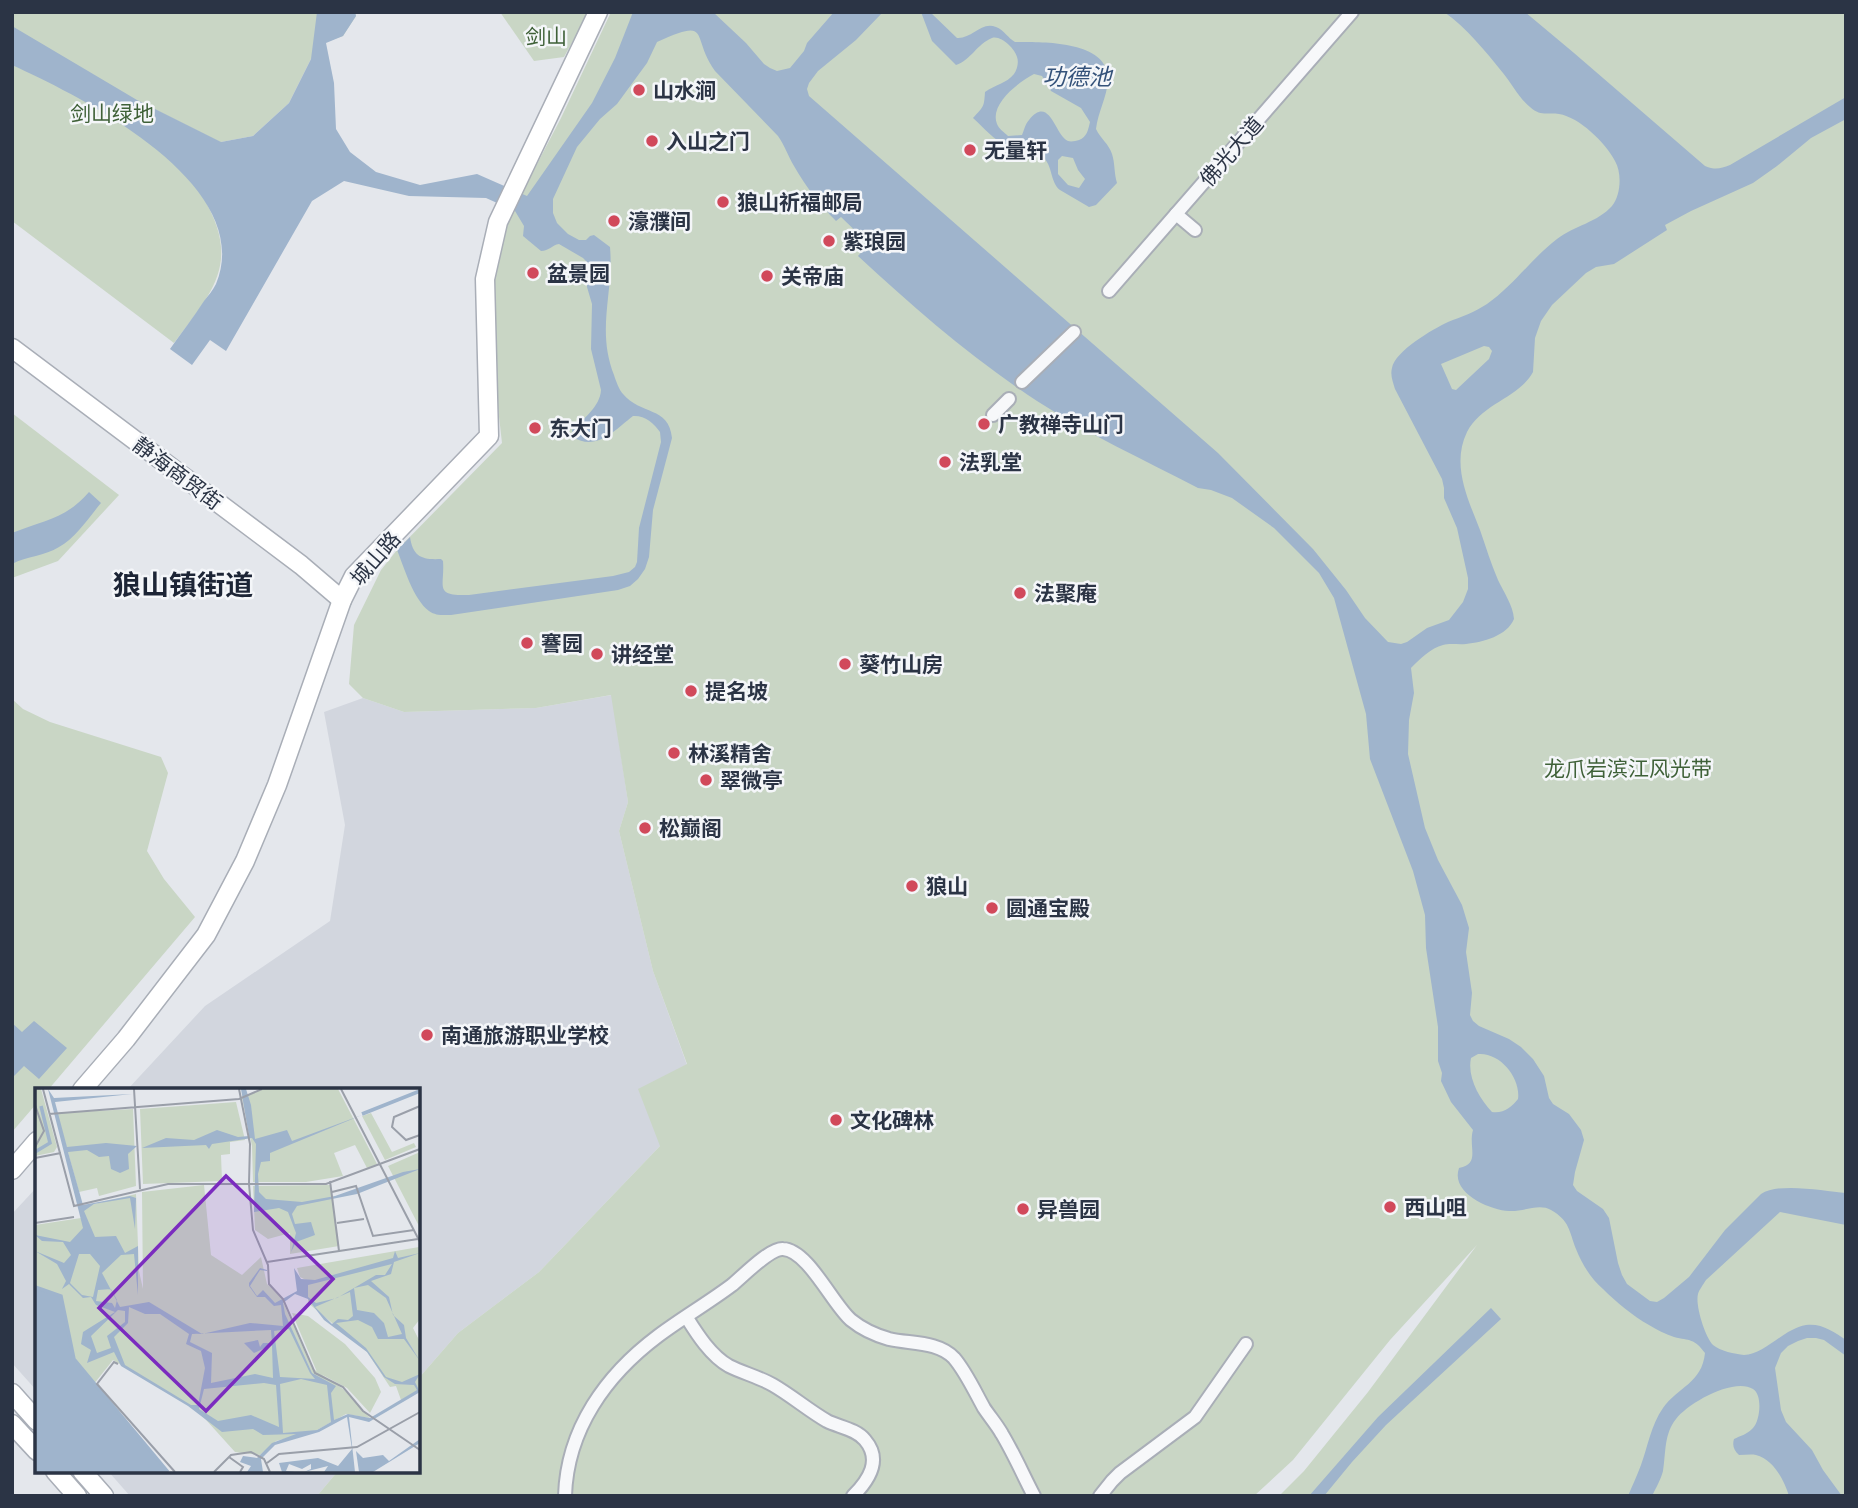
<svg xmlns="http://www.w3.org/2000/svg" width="1858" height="1508" viewBox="0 0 1858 1508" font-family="'Golos Text','Noto Sans SC',sans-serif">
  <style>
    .built { fill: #d2d6de }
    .green { fill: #c9d6c5 }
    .water { fill: #9fb4cc; fill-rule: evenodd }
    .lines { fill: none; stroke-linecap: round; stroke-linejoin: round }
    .street-casing { stroke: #a9aeb7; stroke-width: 16 }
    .secondary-casing { stroke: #a9aeb7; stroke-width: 21 }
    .street { stroke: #f7f8fa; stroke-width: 12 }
    .secondary { stroke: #fff; stroke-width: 18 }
    .poi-dot { fill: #d1495b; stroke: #f4f6f9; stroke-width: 2.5 }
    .labels { text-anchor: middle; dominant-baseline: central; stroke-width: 5; stroke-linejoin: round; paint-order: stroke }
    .park-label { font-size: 21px; fill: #3f6138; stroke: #f4f6f9 }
    .poi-label { font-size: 21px; font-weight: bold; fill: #2b3445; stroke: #f4f6f9; text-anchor: start }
    .street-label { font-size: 21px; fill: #2b3445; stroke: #f4f6f9 }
    .water-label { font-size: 23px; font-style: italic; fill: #34527a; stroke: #f4f6f9 }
    .district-label { font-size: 28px; font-weight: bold; fill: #1d2536; stroke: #f4f6f9 }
    .inset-river { fill: none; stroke: #9fb4cc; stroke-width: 3.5 }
    .inset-road { fill: none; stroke: #9a9fa9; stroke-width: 2 }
    .view { fill: #7b2cbf; fill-opacity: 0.15; stroke: #7b2cbf; stroke-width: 3.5 }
    .inset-edge { fill: none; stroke: #2b3445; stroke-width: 3.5 }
  </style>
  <rect width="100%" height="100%" fill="#e4e7ec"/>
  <g class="built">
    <path d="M612 695 628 802 619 831 653 971 687 1065 660 1146 539 1272 458 1333 418 1379V1090H127L205 1006 330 921 345 825 324 712 363 698 404 712 536 708Z"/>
    <path d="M37 1187V1391L12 1363V1214Z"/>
    <path d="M108 1471H338L317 1496H130Z"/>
  </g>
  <g class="green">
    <path d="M12 12H355L356 16 343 36 326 42 311 59 289 103 253 136 221 142 203 197C241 262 214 290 174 343L12 221Z"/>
    <path d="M500 12H589L564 57 534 61Z"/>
    <path d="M611 12H1846V1496H1279L1304 1471 1368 1392 1477 1245 1390 1340 1293 1460 1254 1496H317L338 1471H418V1379L458 1333 539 1272 660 1146 638 1089 687 1064 653 971 619 831 628 802 611 695 536 708 404 712 363 698 349 684 354 625 381 570 397 550 502 443 495 381 492 276 499 237 561 118Z"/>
    <path d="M12 413 119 495 58 561 12 578Z"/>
    <path d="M12 699 23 709 50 722 161 757 168 773 147 851 164 879 195 917 48 1090H37V1103L12 1132Z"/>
  </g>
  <g class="water">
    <path d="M317 12H355L356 16 343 36 326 43 334 83 336 129 350 152 376 172 420 185 477 174 527 196 592 103 615 58 633 12H713L746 43 764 64 770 68 777 71 790 68 804 51 807 43 834 12H883L856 40 818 71 809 83 807 89 809 96 1218 453 1313 549 1346 590 1365 618 1388 642 1401 644 1407 642 1427 628 1449 620 1463 602 1468 589V578L1457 528 1444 498V488L1442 479 1395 389C1393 382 1390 375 1392 368 1395 351 1433 329 1448 322 1461 317 1475 312 1487 304 1513 286 1532 258 1557 239 1574 226 1598 222 1612 206 1621 195 1622 173 1615 161 1606 143 1579 117 1559 114 1547 112 1541 117 1530 107 1519 98 1512 84 1503 73 1486 52 1467 28 1444 12H1525L1574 53 1705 166C1715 170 1720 169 1730 165L1846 97V119L1811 138 1777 166 1753 183 1691 211 1665 225 1667 230 1614 264 1596 267 1586 273 1552 305 1541 321 1535 338 1533 372C1519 398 1482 403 1467 432 1451 465 1468 499 1480 530 1486 547 1491 564 1498 580 1504 593 1513 605 1514 619 1507 636 1483 642 1466 644 1459 645 1450 643 1443 645 1431 648 1420 659 1411 668L1414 693 1409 720 1408 754 1425 828 1438 860 1462 905 1469 928 1466 952 1472 993 1470 1015 1473 1021 1479 1026 1509 1039 1521 1047 1533 1059 1544 1076 1549 1098 1553 1104 1569 1114 1581 1130 1584 1140 1575 1172 1573 1185 1577 1191 1603 1209 1609 1218 1618 1263 1622 1275 1627 1284 1650 1301 1657 1302 1664 1298 1689 1277 1725 1230 1761 1194C1779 1182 1824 1191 1846 1193V1225L1780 1212 1706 1280C1703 1285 1699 1290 1698 1294 1695 1305 1705 1337 1713 1345 1720 1351 1735 1354 1744 1355 1764 1355 1783 1329 1806 1325 1822 1323 1834 1332 1846 1340V1356L1824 1340 1816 1338H1807L1798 1341 1788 1346 1781 1353 1775 1368 1781 1410 1786 1422 1812 1450 1823 1470 1842 1496H1789C1784 1480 1774 1460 1756 1455 1751 1454 1745 1455 1739 1455 1734 1450 1732 1446 1734 1439 1740 1436 1748 1434 1753 1428 1760 1421 1763 1395 1753 1389 1734 1377 1688 1403 1676 1419 1664 1434 1666 1452 1663 1471 1661 1479 1656 1488 1652 1496H1628C1632 1486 1637 1476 1641 1465 1648 1446 1651 1425 1663 1408 1678 1387 1702 1383 1705 1353 1694 1338 1690 1341 1674 1337 1665 1334 1657 1330 1649 1325 1633 1316 1616 1302 1603 1289 1591 1279 1582 1264 1576 1249 1569 1231 1570 1221 1551 1210 1539 1203 1523 1212 1509 1211 1490 1210 1450 1193 1459 1168 1481 1164 1468 1147 1473 1130L1451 1102 1441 1081 1442 1073 1438 1061V1027L1426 948 1425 915 1413 871 1370 759 1366 714 1334 598 1319 573 1274 528 1232 498 1211 490 1198 488C1144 460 1088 434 1037 401 973 359 914 308 858 256L869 244 841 217 836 221C820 205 806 187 794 166 788 156 785 146 778 136L715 71C690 36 713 17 657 42L647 63 617 104 600 119 577 147 553 199V213L557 223 568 234 579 240H586L590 236 594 235 610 247C614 293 596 329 614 375 616 381 619 390 623 394 640 415 669 406 672 438L653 510 649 557 645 569 638 579 630 586 618 590 451 615C443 615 436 616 429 611 413 599 404 567 397 550L410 537C413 557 422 560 441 559L443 561C445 587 433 596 469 595L613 576 629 572 635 567 637 562 639 528 661 442 660 432C654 423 644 415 633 416 615 430 596 452 573 437L572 430C583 419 600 407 601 390L591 349 592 304 587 287 588 263 583 258 559 244C552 245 549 251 541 251L523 236 524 226 515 211 486 198 409 196 344 181 312 201 226 351 210 340 192 365 170 349C181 333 193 318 204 301 208 296 213 290 216 284 257 184 82 97 12 65V26L137 100 221 142 253 136 289 103 311 59ZM1484 346 1489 347 1492 351 1489 359 1456 390 1452 389 1441 364ZM1478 1054C1500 1052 1521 1078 1518 1099 1512 1107 1503 1114 1492 1112 1479 1098 1467 1077 1471 1058Z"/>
    <path d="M921 12H930L957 38C972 39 981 21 996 27 1004 30 1008 38 1015 42 1042 42 1109 40 1108 80 1107 97 1098 112 1096 129 1100 138 1109 144 1112 154 1115 163 1114 174 1117 183L1096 205 1089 207 1060 190C1050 182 1053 166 1043 157 1032 146 1020 152 1007 146 994 140 984 128 973 118 984 106 984 107 985 92 995 85 1007 83 1014 74 1017 70 1019 62 1017 57 1015 49 1001 35 992 38 977 44 971 60 956 65L932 41ZM1034 74 1042 76 1051 91 1081 108 1090 122C1088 130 1087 137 1079 140 1076 141 1071 142 1068 141 1055 136 1050 94 1029 120 1025 124 1024 131 1022 135L1008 136C1004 132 999 129 997 124 989 104 1019 82 1034 74ZM1062 156 1073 158 1078 170 1085 179 1079 188 1068 185 1058 174V160Z"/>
    <path d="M89 492 101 503C90 516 75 539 59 547 45 556 27 556 12 564V533C44 520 66 519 89 492Z"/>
    <path d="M34 1021 67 1048 39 1079 24 1066 12 1078V1023L22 1032Z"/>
    <path d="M1491 1308 1501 1319 1386 1425 1352 1462 1324 1496H1309L1378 1417Z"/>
  </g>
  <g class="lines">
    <defs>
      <g id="street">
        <path d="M1176 214 1195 230"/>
        <path d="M1109 291 1352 12"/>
        <path d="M1022 382 1074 332"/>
        <path d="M993 415 1009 399"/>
        <path d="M687 1318C697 1334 711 1356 729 1366 743 1373 759 1377 773 1385 792 1396 808 1410 827 1421 839 1427 856 1429 865 1440 882 1460 869 1480 853 1496"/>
        <path d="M565 1496C567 1429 606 1375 658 1336 682 1318 708 1303 732 1285 743 1276 770 1248 783 1249 808 1250 833 1305 851 1320 862 1329 875 1335 889 1339 910 1344 938 1341 954 1358 966 1372 975 1392 984 1408 990 1417 997 1425 1002 1434 1014 1454 1023 1475 1034 1496"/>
        <path d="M1100 1496 1112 1481 1120 1473 1195 1417 1246 1344"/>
      </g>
      <g id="secondary">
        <path d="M12 348 301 565 342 600"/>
        <path d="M82 1090 126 1039 206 935 245 861 277 785 342 600 354 576 489 436 485 279 498 222 598 12"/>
        <path d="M12 1170 37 1141"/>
        <path d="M12 1393 37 1421"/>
        <path d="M12 1424 37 1451"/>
        <path d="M55 1471 77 1496"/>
        <path d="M82 1471 104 1496"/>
      </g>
    </defs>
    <use href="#street" class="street-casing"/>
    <use href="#secondary" class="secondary-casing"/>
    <use href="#street" class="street"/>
    <use href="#secondary" class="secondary"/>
  </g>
  <g class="poi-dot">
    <circle cx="639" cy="90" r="7"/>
    <circle cx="652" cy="141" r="7"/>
    <circle cx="970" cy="150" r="7"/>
    <circle cx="723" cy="202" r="7"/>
    <circle cx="614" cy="221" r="7"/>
    <circle cx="829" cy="241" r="7"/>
    <circle cx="533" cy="273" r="7"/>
    <circle cx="767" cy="276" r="7"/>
    <circle cx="984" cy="424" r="7"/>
    <circle cx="535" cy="428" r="7"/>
    <circle cx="945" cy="462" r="7"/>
    <circle cx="1020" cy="593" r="7"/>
    <circle cx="527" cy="643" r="7"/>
    <circle cx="597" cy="654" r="7"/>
    <circle cx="845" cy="664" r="7"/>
    <circle cx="691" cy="691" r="7"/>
    <circle cx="674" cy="753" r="7"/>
    <circle cx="706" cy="780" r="7"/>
    <circle cx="645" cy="828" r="7"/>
    <circle cx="912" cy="886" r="7"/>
    <circle cx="992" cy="908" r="7"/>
    <circle cx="427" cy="1035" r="7"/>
    <circle cx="836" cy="1120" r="7"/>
    <circle cx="1390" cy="1207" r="7"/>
    <circle cx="1023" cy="1209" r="7"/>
  </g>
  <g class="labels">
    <g class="park-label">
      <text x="546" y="36">剑山</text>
      <text x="112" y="113">剑山绿地</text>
      <text x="1628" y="768">龙爪岩滨江风光带</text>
    </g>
    <g class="poi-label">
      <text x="653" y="90">山水涧</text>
      <text x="666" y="141">入山之门</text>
      <text x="984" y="150">无量轩</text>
      <text x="737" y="202">狼山祈福邮局</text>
      <text x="628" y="221">濠濮间</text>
      <text x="843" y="241">紫琅园</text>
      <text x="547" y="273">盆景园</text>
      <text x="781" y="276">关帝庙</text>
      <text x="998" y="424">广教禅寺山门</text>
      <text x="549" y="428">东大门</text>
      <text x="959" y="462">法乳堂</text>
      <text x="1034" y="593">法聚庵</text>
      <text x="541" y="643">謇园</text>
      <text x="611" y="654">讲经堂</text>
      <text x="859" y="664">葵竹山房</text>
      <text x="705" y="691">提名坡</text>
      <text x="688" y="753">林溪精舍</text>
      <text x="720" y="780">翠微亭</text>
      <text x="659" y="828">松巅阁</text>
      <text x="926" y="886">狼山</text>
      <text x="1006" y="908">圆通宝殿</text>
      <text x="441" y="1035">南通旅游职业学校</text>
      <text x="850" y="1120">文化碑林</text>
      <text x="1404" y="1207">西山咀</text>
      <text x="1037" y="1209">异兽园</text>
    </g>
    <g class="street-label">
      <text transform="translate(1231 151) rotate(-49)">佛光大道</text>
      <text transform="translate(178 473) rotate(37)">静海商贸街</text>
      <text transform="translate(375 558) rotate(-49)">城山路</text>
    </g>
    <g class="water-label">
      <text x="1077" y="76">功德池</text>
    </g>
    <g class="district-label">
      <text x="183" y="584">狼山镇街道</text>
    </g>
  </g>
  <g transform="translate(35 1088)">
    <rect width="385" height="385" fill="#e4e7ec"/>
    <path d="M0 1H6L22 59 19 64 0 68ZM228 1H303L342 76 332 80 320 57 299 65 308 88 271 94H218L217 58 207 10ZM201 14 210 52 195 54V66L186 67 187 93 108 96 105 21ZM98 21 101 98 64 108 62 100 44 104 22 25ZM336 25 357 64 379 55 381 59 350 72 327 28ZM385 64V140L353 78ZM169 97 176 167 207 187 226 169 232 196 245 207 277 280 308 301 335 330 311 326 282 342 241 353 225 367 200 364 163 323 78 272 58 297 39 271 27 215 22 207 0 199V137L46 130 47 119 101 106 104 183 108 201 107 104ZM295 97 304 158 255 166V145L233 151 220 142 218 98ZM384 159 385 231 378 240 385 254V301L366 312 361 298 355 299 332 264 273 215V193L265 189 262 180ZM257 225 273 228 310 256 340 290 346 304 335 325 312 300 282 284Z" fill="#c9d6c5"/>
    <path d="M13 1 19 10 97 6 20 14 32 59 71 55 102 58 93 66 94 81 85 85 76 81 74 68 64 69 52 62 33 64 48 117 95 108 101 110 100 141 95 110 59 116 49 123 60 149 81 148 90 165 103 158V207L99 166 86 167 67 185 85 219 114 214 167 246 215 235 248 238 246 217 239 218 230 209H222L214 198V195L225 180 232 182V183L225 182 215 198 222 208 228 202 240 215 262 203 259 180 266 191 280 192 358 170 360 163 363 170 385 165 359 174 356 186 336 193 354 209 358 227 369 237 371 250 385 273 369 251H343L337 239 323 232 301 235 331 260 351 289 367 294 385 286 380 294 385 304 334 334 314 329 320 384H289L293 378 269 384 276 381V376L267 381 254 376 251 383 260 384H247L244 375 283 370 303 378 317 361 312 329 284 344 240 357 226 371 228 384H212L216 378 205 374 208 368 222 370 237 355 261 346 228 347 218 341 187 344 153 318 86 278 79 264 52 275 56 262 46 256 48 244 80 224 61 217 56 209 48 210 34 196 27 201 31 193 22 176 0 163 29 175 36 167 28 154 7 153 0 147 35 154 48 140ZM44 166H55L65 178 58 209 47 207 35 195ZM357 176 350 187H341L302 210 281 215 273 209V197ZM333 197 351 210 367 246 353 249 349 235 339 225 322 222 319 200ZM76 201 82 212 80 220 77 215 61 213 63 202ZM315 204 318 228 313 232 303 231 297 236 280 219ZM260 206 273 211 289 232 332 264 349 289 360 296 379 297 382 302 335 330 313 326 299 332 296 305 301 298 277 285 250 226 248 215ZM94 219 110 226H125L154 246 151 256 166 263 170 280 163 317H156L90 277 79 249 93 235ZM83 222 90 223V234L72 248 76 260 62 265 56 248ZM254 241 275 285 280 291 245 289 239 243ZM236 242 237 255H228L225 259 223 252 209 255 219 265 237 257 238 290 220 286 176 295 177 265 155 254 157 246ZM266 291 292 297 296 334 282 342 248 345 245 296ZM229 295 241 297 244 339 216 327 183 333 164 321 169 301ZM206 1H211L216 17 220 51 252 42 257 53 327 27 235 65V73L226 74 223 86 224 104 231 111 267 114 300 108 368 84 385 81 322 106 262 118 257 126 260 136 276 134 280 147 261 154 256 164 261 145 253 124 244 120 219 124 221 56 217 50 177 56 174 61 171 57 107 60 131 50 159 52 182 42 203 49 214 48ZM0 199 26 208 39 271 133 384H0ZM385 351V355L338 384H324L321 363 328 370 348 367 354 373Z" fill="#9fb4cc" fill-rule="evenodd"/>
    <path class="inset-river" d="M327 26 385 3M0 64 15 55 6 18M0 199 26 208 39 271 133 384"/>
    <path class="inset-road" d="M8 1 39 118 133 96H291L385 61M99 1 105 101M204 1 215 56 214 95M306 1 385 154M0 17 9 43 0 59M385 18 359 29 357 39 371 52 385 47M14 26 204 11 227 1M0 70 26 65M295 93 304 163M214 96 218 142 233 177 234 196 248 211 280 285 308 299 328 323 385 362M297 104 321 98 338 148 379 142M0 135 39 129M302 135 329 131M232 174 383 151M83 276 79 274 62 296 140 384M194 369 208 379 205 384M232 375 244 366 322 359 385 324M179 384 196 367 216 364 229 371 235 384"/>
    <path class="view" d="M191 88 298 191 171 323 64 220Z"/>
    <rect width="385" height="385" class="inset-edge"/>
  </g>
  <rect width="1858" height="1508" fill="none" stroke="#2b3445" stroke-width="28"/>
</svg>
